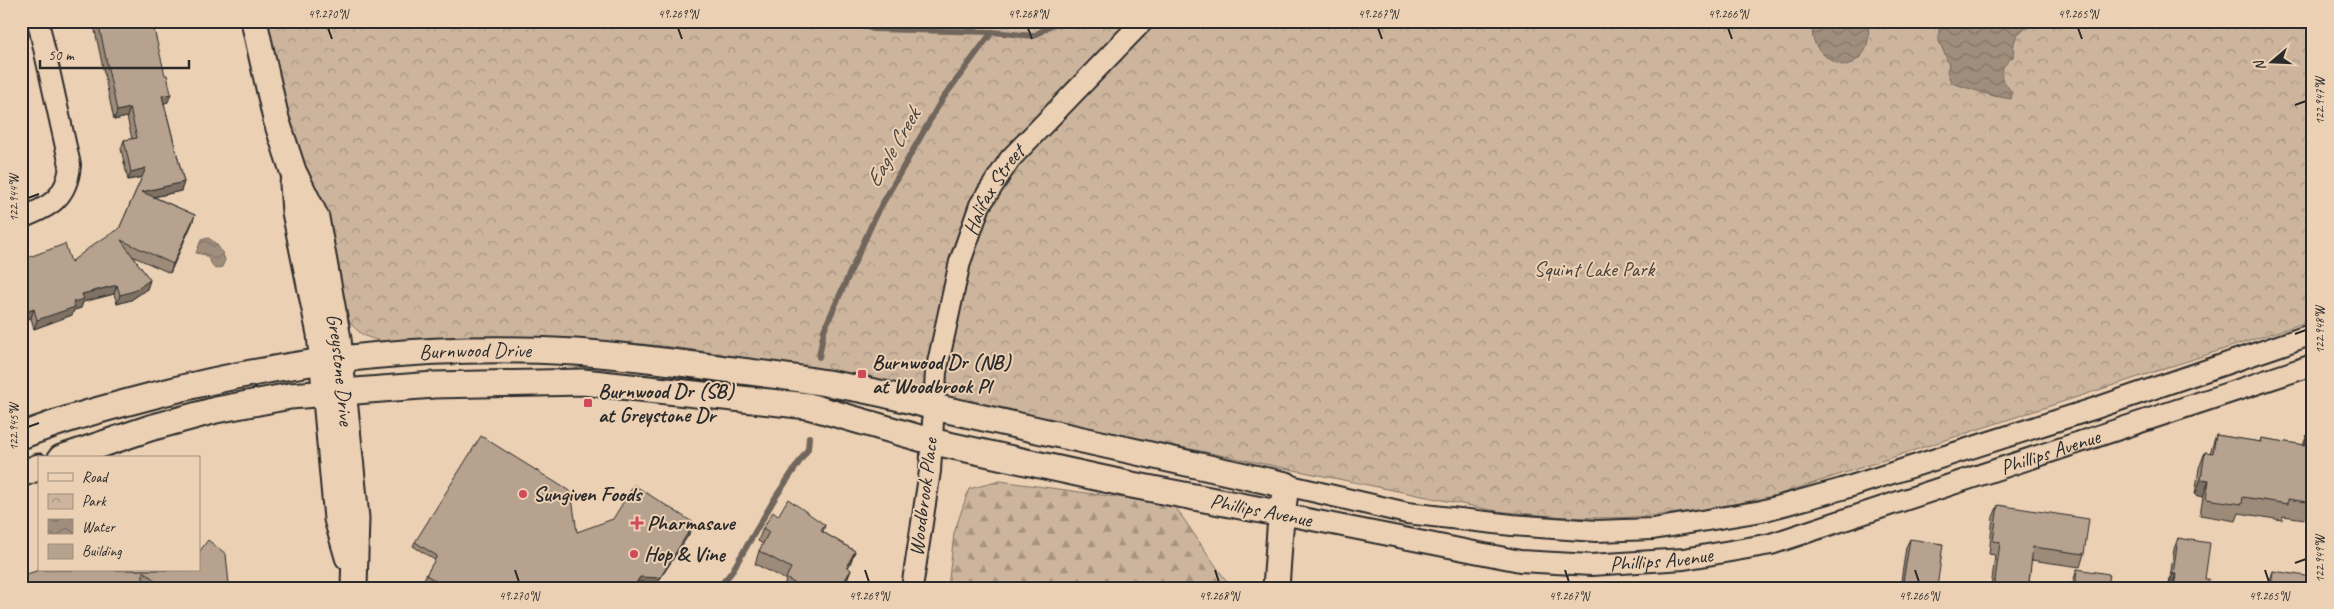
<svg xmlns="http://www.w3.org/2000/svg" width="2334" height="609" viewBox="0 0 2334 609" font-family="Caveat,sans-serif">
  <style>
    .forest { fill: url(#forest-firs); stroke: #7c7064 }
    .park { fill: url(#park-crowns); stroke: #7c7064 }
    .water { fill: url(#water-waves); stroke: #71665c }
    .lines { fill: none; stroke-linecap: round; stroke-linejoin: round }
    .stream { stroke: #71665c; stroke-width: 6 }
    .minor-casing { stroke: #2b2b2b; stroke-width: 24 }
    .tertiary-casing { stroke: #2b2b2b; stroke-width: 29 }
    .minor { stroke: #ecd0b3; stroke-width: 20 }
    .tertiary { stroke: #ecd0b3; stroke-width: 25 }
    .wall { fill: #9d8b7a; stroke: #2b2b2b }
    .shaded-wall { fill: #7f7163; stroke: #2b2b2b }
    .building { fill: #b6a28e; stroke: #2b2b2b }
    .ticks { fill: none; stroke: #2b2b2b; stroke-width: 2 }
    .poi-dot { fill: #d1495b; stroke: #ecd0b3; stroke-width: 2 }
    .labels { text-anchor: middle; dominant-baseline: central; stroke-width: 4; stroke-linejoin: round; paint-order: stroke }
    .street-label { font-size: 21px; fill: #2b2b2b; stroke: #ecd0b3 }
    .park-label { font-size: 21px; fill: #43403c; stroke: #ecd0b3 }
    .poi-label { font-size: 21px; font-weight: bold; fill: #2b2b2b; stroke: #ecd0b3; text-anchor: start }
    .water-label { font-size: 22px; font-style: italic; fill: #484440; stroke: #ecd0b3 }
    .neatline { fill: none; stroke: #2b2b2b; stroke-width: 2 }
    .ticks-label { font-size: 12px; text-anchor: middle; fill: #2b2b2b }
  </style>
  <defs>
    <pattern id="forest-firs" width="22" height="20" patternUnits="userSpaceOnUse" patternTransform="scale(1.25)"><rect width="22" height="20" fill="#cdb59d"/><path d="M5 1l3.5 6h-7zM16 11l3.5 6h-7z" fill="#a79380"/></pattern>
    <pattern id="park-crowns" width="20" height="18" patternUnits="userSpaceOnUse" patternTransform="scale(1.25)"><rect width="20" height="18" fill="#cdb59d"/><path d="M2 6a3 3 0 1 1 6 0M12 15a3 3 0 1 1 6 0" fill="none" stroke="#a79380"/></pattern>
    <pattern id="water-waves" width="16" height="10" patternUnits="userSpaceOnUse" patternTransform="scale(1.25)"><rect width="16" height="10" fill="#a08e7d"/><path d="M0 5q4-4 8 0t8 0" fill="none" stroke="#837467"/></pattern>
  </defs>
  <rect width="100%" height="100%" fill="#ecd0b3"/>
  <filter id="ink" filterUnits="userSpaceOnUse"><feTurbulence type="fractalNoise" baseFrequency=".02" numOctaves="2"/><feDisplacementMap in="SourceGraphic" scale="10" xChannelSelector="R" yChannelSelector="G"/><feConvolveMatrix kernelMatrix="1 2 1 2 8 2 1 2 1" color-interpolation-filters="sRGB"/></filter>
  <g filter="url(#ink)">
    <path class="forest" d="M1000 481 1174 505 1231 588H948L954 533 969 489Z"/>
    <path class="park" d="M267 21H2313V320L1774 496C1707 511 1638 521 1569 517 1545 516 1521 513 1496 511L964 403 956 397 951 385 923 383 916 390C840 376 765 360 688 349 625 341 560 338 496 337 462 337 389 352 362 334 353 328 348 320 343 310L292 133Z"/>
    <g class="water">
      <path d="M1814 21H1869C1868 44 1870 54 1847 66 1826 62 1806 44 1814 21Z"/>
      <path d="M1939 21H2033C2029 29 2018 30 2015 39 2013 45 2014 51 2013 57 1993 74 2002 77 2012 93L2011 99 1994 96 1951 83 1947 71 1949 64 1939 41Z"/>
      <path d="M208 238C216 242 223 251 225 260L222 267 215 269 206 255 196 253 201 240Z"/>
    </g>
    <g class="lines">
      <g class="stream">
        <path d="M849 21 873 29 992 32 1034 36 1057 21"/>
        <path d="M819 357 824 330 876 215 941 101 992 32"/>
        <path d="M718 588 731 573 775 498 808 449 809 437"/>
      </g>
      <defs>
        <g id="minor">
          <path d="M21 218C50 207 67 198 70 165L38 21"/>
          <path d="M1286 485 1407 513 1512 525 1596 531 1653 529 1762 511 1842 489 2093 409 2313 334"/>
          <path id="s1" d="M1282 514 1520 561 1591 565 1684 559 1771 544 2313 365"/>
          <path id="s2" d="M912 588 930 471 936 372 960 262 980 205 1010 159 1143 21"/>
        </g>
        <g id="tertiary">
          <path id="s3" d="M254 21 276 119 293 171 316 218 338 339 356 518 354 588"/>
          <path d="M293 184 295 212 320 334 337 519 348 557"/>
          <path id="s4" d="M21 436C66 418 113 406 159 394 295 358 434 344 575 352 623 355 671 362 718 368 790 377 864 386 934 407L1286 485 1280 530 1276 588"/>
          <path d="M61 458 150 428 216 410 290 396 434 385 583 382 808 406 930 441 1132 485 1282 514"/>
          <path d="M21 474 39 467"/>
        </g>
      </defs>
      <use href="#minor" class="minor-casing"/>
      <use href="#tertiary" class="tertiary-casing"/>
      <use href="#minor" class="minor"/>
      <use href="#tertiary" class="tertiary"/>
    </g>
    <g class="wall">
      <path d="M93 21H152L168 102 164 103 184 182 181 191 154 197 195 215 170 273 132 256 150 280 147 289 131 300 117 304 114 294 83 302 81 308 74 310 72 315 34 329 31 318 21 322V260L71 262 119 229 142 177 128 180 121 149 124 140 132 139 127 117 114 120Z"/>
      <path d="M2216 435 2260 442 2261 438 2303 445 2307 435 2313 436V520L2283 516 2282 520 2239 513 2236 521 2200 515 2203 497 2195 495 2199 468 2205 452 2210 453Z"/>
      <path d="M1998 505 2084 554 2080 567 2031 560 2029 582 2031 588H1991L1995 555 1989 554 1993 517Z"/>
      <path d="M778 516 825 525 823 532 855 551 848 568 851 570 846 583 843 588H783L786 580 755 564 759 551 763 544 758 541 763 528Z"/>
      <path d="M694 523 693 528 658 582H638L634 588H432L433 585 424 579 426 575 435 560 413 546 415 542 577 532Z"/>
      <path d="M2178 538 2205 579 2207 588H2172V586L2169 585 2174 549Z"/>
      <path d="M1910 539 1937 588H1900L1906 547Z"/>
      <path d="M2077 569 2107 588H2072L2073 582Z"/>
      <path d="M39 570H184L229 584 228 588H150L143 582Z"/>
      <path d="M2273 571 2313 588H2269L2270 580Z"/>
    </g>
    <g class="shaded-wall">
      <path d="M171 94 168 102 159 105 162 96Z"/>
      <path d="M130 108 127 117 114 120 117 111Z"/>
      <path d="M146 168 143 177 128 180 131 172Z"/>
      <path d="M184 182 181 191 139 200 142 192Z"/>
      <path d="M195 215 192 224 170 273 173 264Z"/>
      <path d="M150 280 147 289 131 300 117 304 120 295Z"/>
      <path d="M117 285 114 294 83 302 81 308 74 310 72 315 34 329 37 320 73 302 82 294Z"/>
      <path d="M34 309 31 318 21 322V314Z"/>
      <path d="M2201 479 2209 480 2203 497 2195 495Z"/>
      <path d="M694 523 693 528 658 582H638L634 588H633L640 577Z"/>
      <path d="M855 551 850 564 842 579 847 566Z"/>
      <path d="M851 570 846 583 843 588H840Z"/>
      <path d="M2173 574H2176L2172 586 2169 585Z"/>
    </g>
    <g class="building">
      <path d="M98 21H152L165 75H167L171 94 162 96 184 182 142 192 195 215 173 264 121 240 150 280 134 291 120 295 117 285 82 294 84 299 73 302 75 307 37 320 34 309 21 314V260L65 244 71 262 94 244 119 229 146 168 131 172 124 140 137 138 130 108 117 111Z"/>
      <path d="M2216 435 2261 442V438L2305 445 2307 435 2313 436V503L2288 499V504L2243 497 2242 504 2206 499 2209 480 2201 479 2205 452 2213 453Z"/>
      <path d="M481 436 571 492 577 532 613 519 634 485 694 523 660 578 640 577 633 588H434L432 586 436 581 426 575 437 556 415 542Z"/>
      <path d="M788 499 825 525 821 531 855 551 847 566 851 570 840 588H837L832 585 831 588H802L786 578 791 568 759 551 769 532 763 528 773 512 778 516Z"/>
      <path d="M1998 505 2089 519 2084 554 2033 547 2029 582H2032L2031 588H1994L2000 542 1993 541Z"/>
      <path d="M2178 538 2210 543 2205 579H2209L2207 588H2174L2176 574H2173Z"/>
      <path d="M1910 539 1943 544 1937 588H1902Z"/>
      <path d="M208 540 226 554 229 584 226 588H165L143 571V588H21V576L39 570H184V571L185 570H199V552Z"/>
      <path d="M2077 569 2109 574 2107 588H2075Z"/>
      <path d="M2273 571 2313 577V588H2271Z"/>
    </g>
  </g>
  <path class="ticks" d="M328 28 332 39M678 28 682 39M1028 28 1032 39M1378 28 1382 39M1728 28 1732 39M2078 28 2082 39M2295 105 2306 101M28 198 39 194M2295 334 2306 330M28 427 39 423M2295 563 2306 559M515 570 519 582M865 570 869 582M1215 570 1219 582M1565 570 1569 582M1915 570 1919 582M2265 570 2269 582"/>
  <g class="poi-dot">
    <rect x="857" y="369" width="10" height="10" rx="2.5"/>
    <rect x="583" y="398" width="10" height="10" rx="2.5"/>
    <circle cx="523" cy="494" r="5"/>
    <path d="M634.5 515.5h5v5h5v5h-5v5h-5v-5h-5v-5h5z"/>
    <circle cx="634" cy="554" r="5"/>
  </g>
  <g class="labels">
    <g class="street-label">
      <text stroke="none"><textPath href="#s2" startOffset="410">Halifax Street</textPath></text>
      <text stroke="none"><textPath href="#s4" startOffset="464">Burnwood Drive</textPath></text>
      <text stroke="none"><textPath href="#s3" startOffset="361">Greystone Drive</textPath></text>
      <text stroke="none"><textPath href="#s1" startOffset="789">Phillips Avenue</textPath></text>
      <text transform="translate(923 497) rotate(-83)">Woodbrook Place</text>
      <text transform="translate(1261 510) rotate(11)">Phillips Avenue</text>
      <text stroke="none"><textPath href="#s1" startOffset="384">Phillips Avenue</textPath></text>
    </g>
    <g class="park-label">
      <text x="1594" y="269">Squint Lake Park</text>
    </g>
    <g class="poi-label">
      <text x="872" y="362">Burnwood Dr (NB)<tspan x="872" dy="24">at Woodbrook Pl</tspan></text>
      <text x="598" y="391">Burnwood Dr (SB)<tspan x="598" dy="24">at Greystone Dr</tspan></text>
      <text x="533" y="494">Sungiven Foods</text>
      <text x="647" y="523">Pharmasave</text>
      <text x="644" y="554">Hop &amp; Vine</text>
    </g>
    <g class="water-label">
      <text transform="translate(893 148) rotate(-60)">Eagle Creek</text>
    </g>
  </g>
  <rect width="2334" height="609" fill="none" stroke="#ecd0b3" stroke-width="55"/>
  <rect x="38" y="456" width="162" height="115" fill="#ecd0b3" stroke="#9f8e7d"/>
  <rect x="48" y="473" width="25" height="8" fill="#ecd0b3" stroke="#9f8e7d"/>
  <text x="82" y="482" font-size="15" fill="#2b2b2b">Road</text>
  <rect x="48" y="494" width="25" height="15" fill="url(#park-crowns)" stroke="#9f8e7d"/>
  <text x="82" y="506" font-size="15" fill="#2b2b2b">Park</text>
  <rect x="48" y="519" width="25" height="15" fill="url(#water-waves)" stroke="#9f8e7d"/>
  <text x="82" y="532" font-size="15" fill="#2b2b2b">Water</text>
  <rect x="48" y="544" width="25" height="15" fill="#b6a28e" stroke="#9f8e7d"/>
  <text x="82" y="556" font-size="15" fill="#2b2b2b">Building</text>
  <g transform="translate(2272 62) rotate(251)" stroke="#ecd0b3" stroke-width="4" paint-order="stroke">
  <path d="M0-4L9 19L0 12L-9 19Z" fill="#2b2b2b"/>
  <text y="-8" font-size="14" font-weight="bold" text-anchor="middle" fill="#2b2b2b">N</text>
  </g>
  <path d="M40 60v8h149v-8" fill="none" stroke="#2b2b2b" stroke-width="2.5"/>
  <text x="48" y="60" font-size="15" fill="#2b2b2b" stroke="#ecd0b3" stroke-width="4" paint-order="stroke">50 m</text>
  <rect x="28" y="28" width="2278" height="554" class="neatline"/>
  <g class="ticks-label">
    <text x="328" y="18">49.270°N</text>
    <text x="678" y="18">49.269°N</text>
    <text x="1028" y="18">49.268°N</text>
    <text x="1378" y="18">49.267°N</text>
    <text x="1728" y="18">49.266°N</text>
    <text x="2078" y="18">49.265°N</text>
    <text transform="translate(2320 101) rotate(-90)" y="4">122.947°W</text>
    <text transform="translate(14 198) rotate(-90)" y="4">122.944°W</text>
    <text transform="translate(2320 330) rotate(-90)" y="4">122.948°W</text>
    <text transform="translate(14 427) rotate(-90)" y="4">122.945°W</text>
    <text transform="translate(2320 559) rotate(-90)" y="4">122.949°W</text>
    <text x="519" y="600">49.270°N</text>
    <text x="869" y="600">49.269°N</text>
    <text x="1219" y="600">49.268°N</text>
    <text x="1569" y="600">49.267°N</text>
    <text x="1919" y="600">49.266°N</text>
    <text x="2269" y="600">49.265°N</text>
  </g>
</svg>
